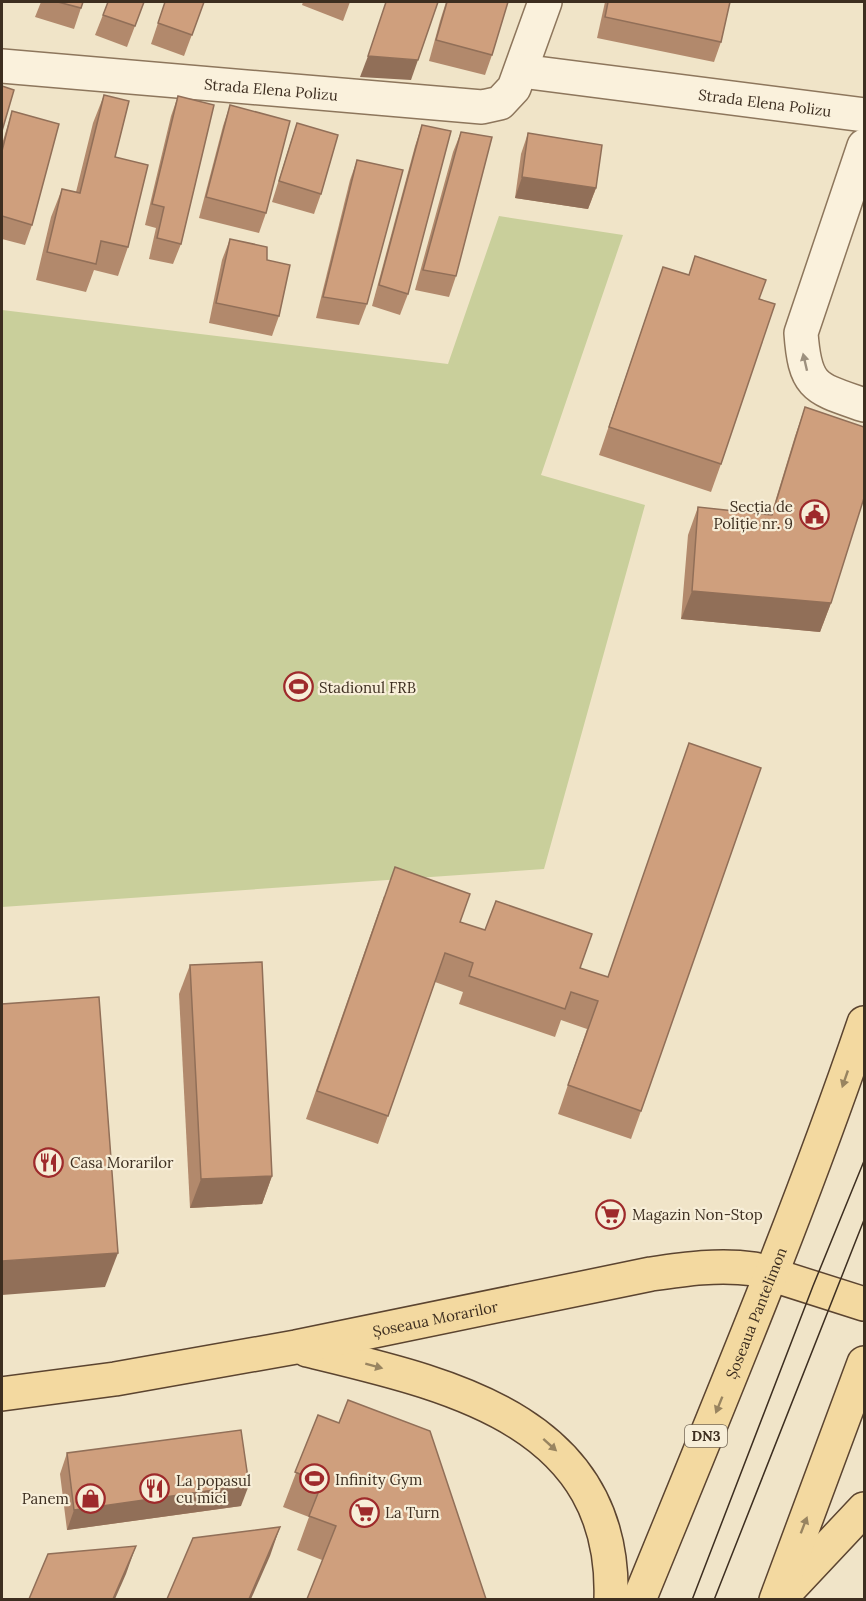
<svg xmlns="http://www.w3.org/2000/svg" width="866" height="1601" viewBox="0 0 866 1601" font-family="Lora,serif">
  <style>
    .park { fill: #c9cf9b }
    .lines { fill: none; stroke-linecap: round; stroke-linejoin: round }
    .minor-casing { stroke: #8d765c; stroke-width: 36 }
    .major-casing { stroke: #5b4430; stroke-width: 36 }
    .minor { stroke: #faf1dc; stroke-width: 33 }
    .major { stroke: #f3d9a0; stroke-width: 33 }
    .tram { stroke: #3d2e20; stroke-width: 1.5 }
    .wall { fill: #b2896c }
    .shaded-wall { fill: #916f58 }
    .building { fill: #cf9f7d; stroke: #916f58; stroke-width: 1.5 }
    .oneway { fill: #9c907e }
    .oneway2 { fill: #988460 }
    .labels { text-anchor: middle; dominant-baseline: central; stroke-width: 4.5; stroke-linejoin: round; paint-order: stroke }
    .shield { fill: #f7eed8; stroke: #756857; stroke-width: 1.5 }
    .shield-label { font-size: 14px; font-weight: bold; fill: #3d2e20 }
    .street-label { font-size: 15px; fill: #3d2e20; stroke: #f7eed8 }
    .poi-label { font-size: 15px; fill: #3d2e20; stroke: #f7eed8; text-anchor: start }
  </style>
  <rect width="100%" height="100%" fill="#f0e4c8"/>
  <path class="park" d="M499 216 623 235 541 475 645 505 544 869 2 907V310L448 364Z"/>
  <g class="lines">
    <defs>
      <g id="minor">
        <path id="s1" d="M2 66 482 107 500 103 514 88 545 2"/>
        <path id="s2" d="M521 71 864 115"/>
        <path d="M864 146 801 333C805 388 815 388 864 405"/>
      </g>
      <g id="major">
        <path d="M307 1350C447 1384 617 1419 611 1600"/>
        <path id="s3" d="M2 1394 115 1379 296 1347 651 1274C685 1269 719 1264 754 1269L864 1304"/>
        <path d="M787 1591 864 1509"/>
        <path id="s4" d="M639 1600C717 1409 797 1219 864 1023"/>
        <path d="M776 1600 864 1363"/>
      </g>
    </defs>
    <use href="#minor" class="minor-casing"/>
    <use href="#major" class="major-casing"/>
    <use href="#minor" class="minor"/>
    <use href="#major" class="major"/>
    <g class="tram">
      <path d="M692 1600 813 1286 864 1161"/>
      <path d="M714 1600 864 1220"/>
    </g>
  </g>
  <g class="wall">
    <path d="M41 2H83L74 29 35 17Z"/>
    <path d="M108 2H144L127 47 95 35Z"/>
    <path d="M165 2H204L184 56 151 44Z"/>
    <path d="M303 2H350L343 21 302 5Z"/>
    <path d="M446 2 492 55 485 75 429 61 440 21Z"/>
    <path d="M605 2H730L721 42 714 62 597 38Z"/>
    <path d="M104 95 115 157 128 247 118 276 94 270 86 292 36 280 51 217 62 189 76 192 93 123Z"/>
    <path d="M178 96 181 244 173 264 149 259 156 228 145 225 171 116Z"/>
    <path d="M230 105 266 213 259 233 199 218 223 126Z"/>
    <path d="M12 111 32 225 25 245 2 239V144Z"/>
    <path d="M297 123 321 194 314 214 272 202 290 144Z"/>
    <path d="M422 125 408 294 400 315 372 306 415 146Z"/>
    <path d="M461 132 456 276 449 297 415 290 453 152Z"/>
    <path d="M528 133 596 188 588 209 515 198 521 154Z"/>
    <path d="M357 160 367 304 359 325 316 318 350 180Z"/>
    <path d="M230 239 267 260 279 316 272 336 209 323 222 260Z"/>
    <path d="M663 267 759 299 721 464 711 492 599 455Z"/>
    <path d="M805 407 831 603 820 632 681 619 688 535 698 507 771 515 795 436Z"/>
    <path d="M384 896 460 922 580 968 607 977 641 1111 631 1139 558 1114 587 1029 561 1020 555 1037 459 1004 463 992 435 982 378 1144 306 1119Z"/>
    <path d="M190 965 272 1176 262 1204 190 1208 179 994Z"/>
    <path d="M318 1415 486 1599 322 1560 297 1550 309 1517 283 1507Z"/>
    <path d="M67 1453 241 1506 67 1530 60 1474Z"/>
  </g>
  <g class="shaded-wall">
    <path d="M368 56 418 60 411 80 360 77Z"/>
    <path d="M522 177 596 188 588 209 515 198Z"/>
    <path d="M692 591 831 603 820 632 681 619Z"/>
    <path d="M272 1176 262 1204 190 1208 201 1179Z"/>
    <path d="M118 1253 105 1287 2 1295V1261Z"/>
    <path d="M249 1485 241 1506 67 1530 74 1510Z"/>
    <path d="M280 1527 270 1556 251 1599H249Z"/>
    <path d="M136 1546 126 1574 115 1599H113Z"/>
  </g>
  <g class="building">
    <path d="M58 2H83L81 8Z"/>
    <path d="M108 2H144L135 26 103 15Z"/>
    <path d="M165 2H204L192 35 158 23Z"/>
    <path d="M386 2H438L418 60 368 56Z"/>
    <path d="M447 2H508L492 55 436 40Z"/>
    <path d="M608 2H730L721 42 605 17Z"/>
    <path d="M2 86 14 90 2 131Z"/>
    <path d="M104 95 129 101 115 157 148 165 128 247 101 241 96 264 47 252 62 189 80 193Z"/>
    <path d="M178 96 214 105 181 244 157 238 164 207 152 204Z"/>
    <path d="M230 105 290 121 266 213 206 197Z"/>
    <path d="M12 111 59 124 32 225 2 216V151Z"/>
    <path d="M297 123 338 135 321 194 279 181Z"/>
    <path d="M422 125 451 131 408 294 379 285Z"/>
    <path d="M461 132 492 137 456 276 423 270Z"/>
    <path d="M528 133 602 145 596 188 522 177Z"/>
    <path d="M357 160 403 170 367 304 323 297Z"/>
    <path d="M230 239 267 247V260L290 265 279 316 216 303Z"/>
    <path d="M695 256 766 280 759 299 775 304 721 464 609 427 663 267 689 275Z"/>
    <path d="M805 407 864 427V498L831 603 692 591 698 507 772 515Z"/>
    <path d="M689 743 761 768 641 1111 568 1085 598 1001 571 992 565 1009 469 976 473 963 445 953 388 1116 317 1091 395 867 470 894 460 922 485 930 496 901 592 934 580 968 608 977Z"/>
    <path d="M262 962 272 1176 201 1179 190 965Z"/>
    <path d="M99 997 118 1253 2 1261V1004Z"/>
    <path d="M348 1400 430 1431 486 1599H307L336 1526 309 1516 322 1483 295 1472 318 1415 339 1423Z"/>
    <path d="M241 1430 249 1485 74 1510 67 1453Z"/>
    <path d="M280 1527 249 1599H167L193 1538Z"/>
    <path d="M136 1546 113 1599H29L48 1554Z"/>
  </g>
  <defs><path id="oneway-solid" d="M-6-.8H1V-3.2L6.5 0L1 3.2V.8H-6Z" transform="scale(1.5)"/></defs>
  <use class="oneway" href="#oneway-solid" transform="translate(805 362) rotate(-103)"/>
  <g class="oneway2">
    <use href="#oneway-solid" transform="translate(845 1079) rotate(109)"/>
    <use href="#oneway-solid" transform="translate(374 1366) rotate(15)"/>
    <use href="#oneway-solid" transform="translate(719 1405) rotate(112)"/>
    <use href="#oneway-solid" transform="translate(550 1445) rotate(42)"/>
    <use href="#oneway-solid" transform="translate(804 1525) rotate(-69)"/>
  </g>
  <defs>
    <symbol id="civic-ring" viewBox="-11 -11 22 22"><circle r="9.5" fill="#f7eed8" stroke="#9e2a2b" stroke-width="1.5"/><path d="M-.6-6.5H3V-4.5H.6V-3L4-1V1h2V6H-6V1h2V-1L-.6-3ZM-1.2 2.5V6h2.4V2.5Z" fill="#9e2a2b"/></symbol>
    <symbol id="stadium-ring" viewBox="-11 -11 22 22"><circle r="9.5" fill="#f7eed8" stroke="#9e2a2b" stroke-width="1.5"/><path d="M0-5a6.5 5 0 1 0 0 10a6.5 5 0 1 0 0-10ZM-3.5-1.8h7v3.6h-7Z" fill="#9e2a2b"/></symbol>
    <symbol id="restaurant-ring" viewBox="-11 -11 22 22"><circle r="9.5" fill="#f7eed8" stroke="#9e2a2b" stroke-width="1.5"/><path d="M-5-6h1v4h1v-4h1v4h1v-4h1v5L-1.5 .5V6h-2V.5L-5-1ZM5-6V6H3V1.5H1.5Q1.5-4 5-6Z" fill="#9e2a2b"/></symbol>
    <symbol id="supermarket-ring" viewBox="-11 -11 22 22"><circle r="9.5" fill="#f7eed8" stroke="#9e2a2b" stroke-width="1.5"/><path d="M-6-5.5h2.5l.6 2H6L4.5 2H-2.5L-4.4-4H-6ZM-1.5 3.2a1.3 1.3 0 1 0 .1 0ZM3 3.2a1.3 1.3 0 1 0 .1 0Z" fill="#9e2a2b"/></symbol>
    <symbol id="shop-ring" viewBox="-11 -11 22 22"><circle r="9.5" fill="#f7eed8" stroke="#9e2a2b" stroke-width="1.5"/><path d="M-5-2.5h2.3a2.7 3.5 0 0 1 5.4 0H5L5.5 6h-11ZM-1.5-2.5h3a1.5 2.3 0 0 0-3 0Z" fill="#9e2a2b"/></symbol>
  </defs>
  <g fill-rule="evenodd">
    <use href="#civic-ring" x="798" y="498" width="33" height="33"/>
    <use href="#stadium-ring" x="282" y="670" width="33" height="33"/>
    <use href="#restaurant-ring" x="32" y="1146" width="33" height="33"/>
    <use href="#supermarket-ring" x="594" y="1198" width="33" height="33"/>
    <use href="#stadium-ring" x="298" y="1462" width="33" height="33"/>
    <use href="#restaurant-ring" x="138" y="1472" width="33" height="33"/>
    <use href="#shop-ring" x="74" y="1482" width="33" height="33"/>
    <use href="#supermarket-ring" x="348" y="1496" width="33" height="33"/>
  </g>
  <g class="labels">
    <rect class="shield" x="685" y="1425" width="42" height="22" rx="4.5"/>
    <g class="shield-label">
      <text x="706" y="1436">DN3</text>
    </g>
    <g class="street-label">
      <text stroke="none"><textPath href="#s1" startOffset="270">Strada Elena Polizu</textPath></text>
      <text stroke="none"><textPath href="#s2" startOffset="246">Strada Elena Polizu</textPath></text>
      <text stroke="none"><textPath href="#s4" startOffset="310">Șoseaua Pantelimon</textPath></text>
      <text stroke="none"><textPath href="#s3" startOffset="440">Șoseaua Morarilor</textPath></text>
    </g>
    <g class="poi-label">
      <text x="793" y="506" text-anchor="end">Secția de<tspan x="793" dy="17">Poliție nr. 9</tspan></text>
      <text x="319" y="687">Stadionul FRB</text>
      <text x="70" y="1162">Casa Morarilor</text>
      <text x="632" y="1214">Magazin Non-Stop</text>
      <text x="335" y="1479">Infinity Gym</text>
      <text x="176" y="1480">La popasul<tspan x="176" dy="17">cu mici</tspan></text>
      <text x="69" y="1498" text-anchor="end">Panem</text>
      <text x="385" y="1512">La Turn</text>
    </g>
  </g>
  <rect width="866" height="1601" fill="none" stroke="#3d2e20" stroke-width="6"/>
</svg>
